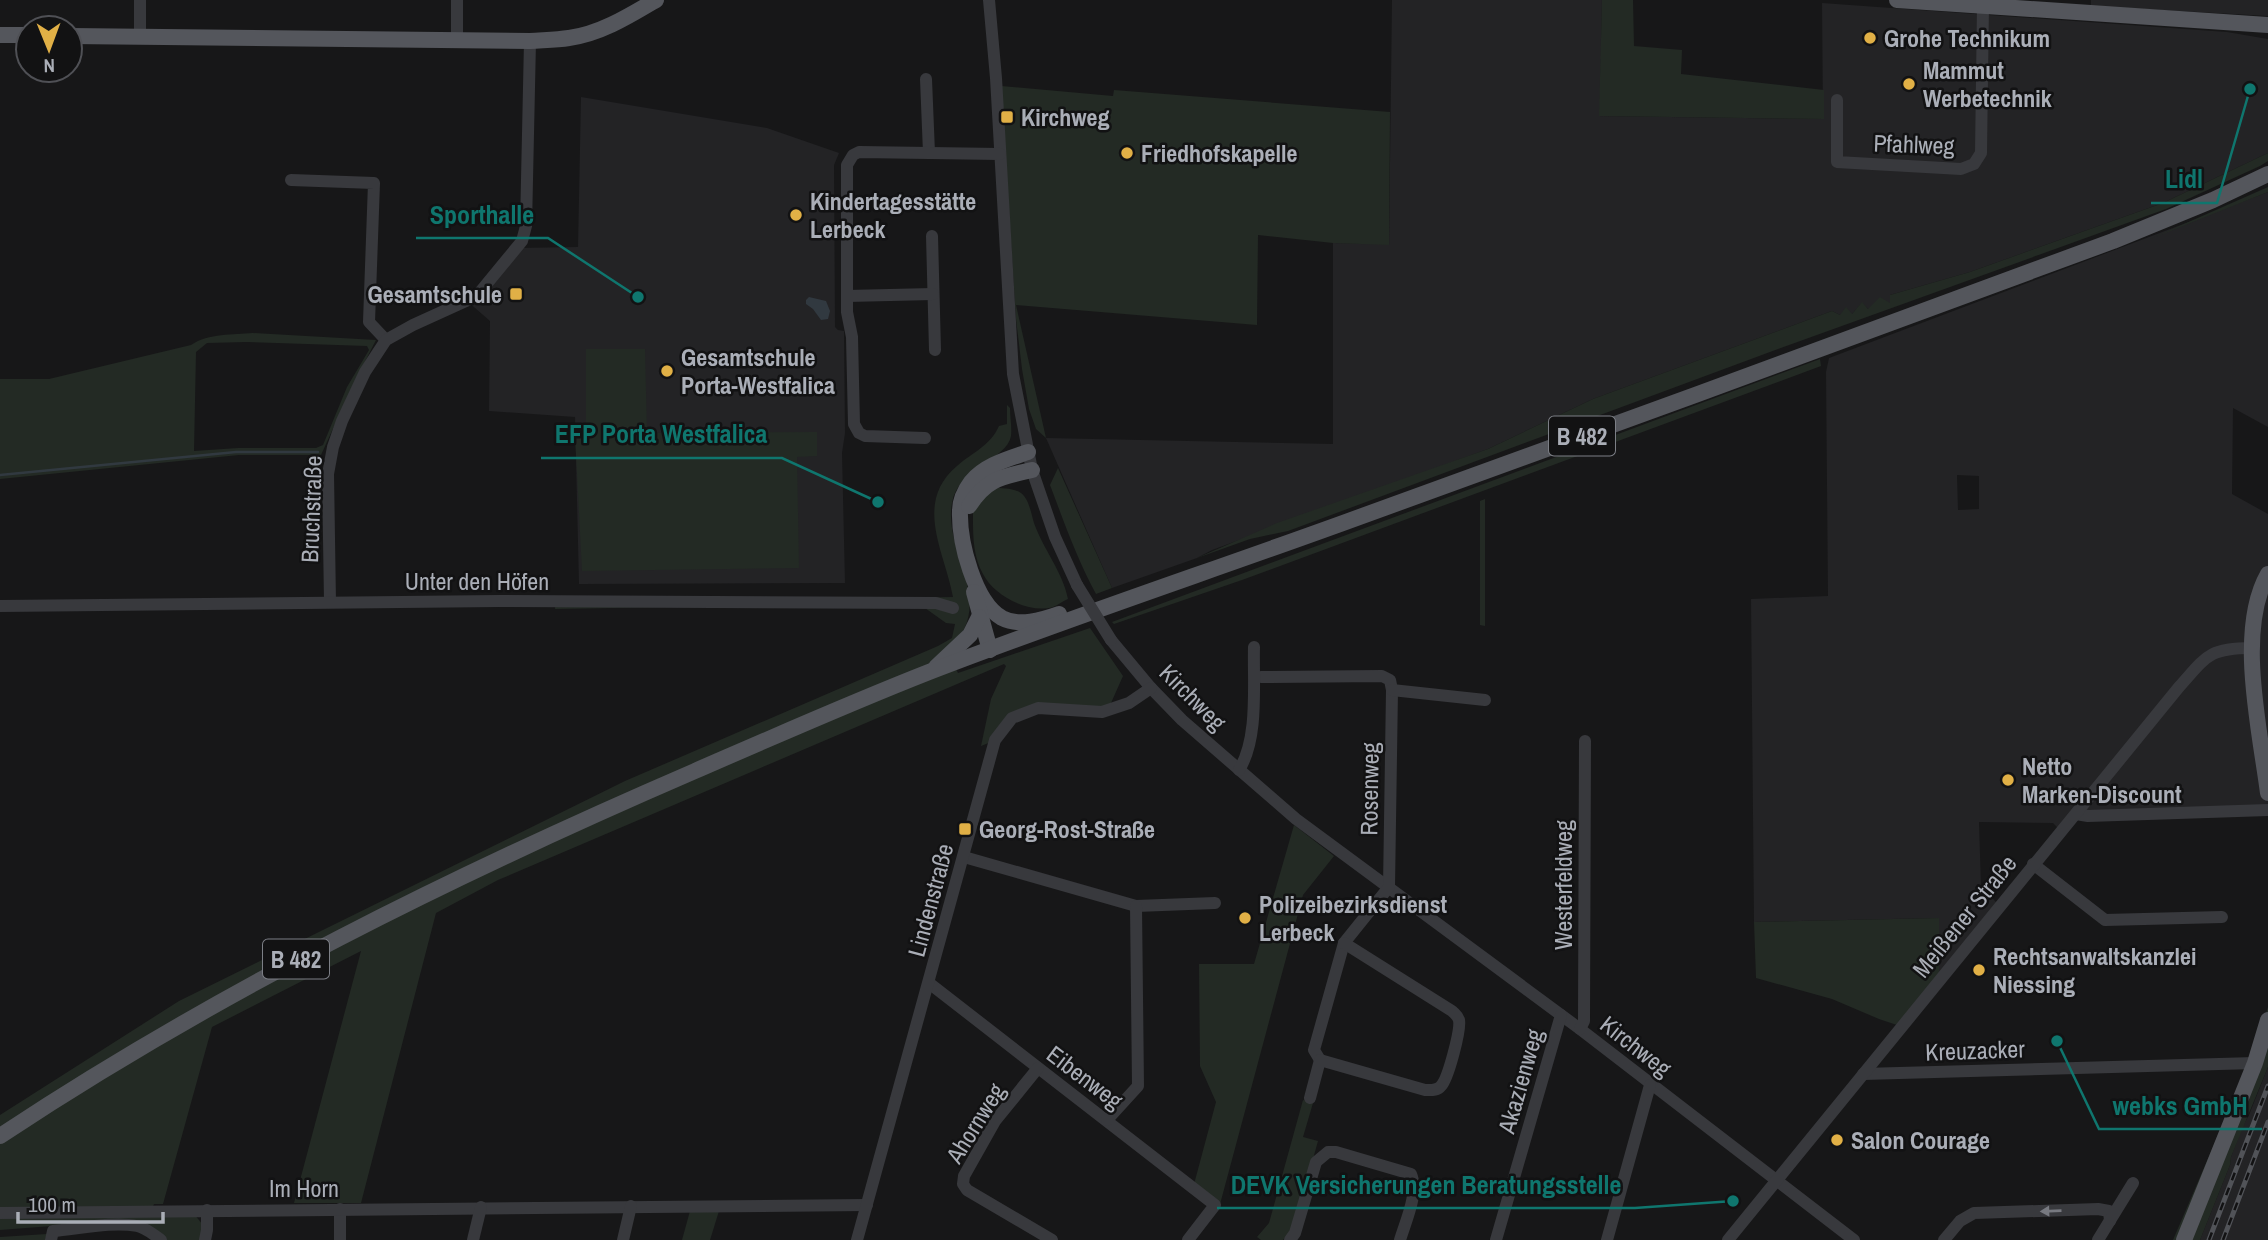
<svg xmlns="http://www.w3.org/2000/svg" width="2268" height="1240" viewBox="0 0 2268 1240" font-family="'Archivo Narrow',sans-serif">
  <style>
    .built { fill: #232325; fill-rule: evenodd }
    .green { fill: #232a24; fill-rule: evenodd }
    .water { fill: #313940 }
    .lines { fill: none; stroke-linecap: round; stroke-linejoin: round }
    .stream { stroke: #313940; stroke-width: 2.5 }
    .minor { stroke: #38393d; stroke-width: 12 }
    .major { stroke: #54565c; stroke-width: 16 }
    .rail-casing { stroke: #515358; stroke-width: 5 }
    .rail { stroke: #121213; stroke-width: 2.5; stroke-dasharray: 8; stroke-linecap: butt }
    .minor-bridge { stroke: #38393d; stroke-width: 12 }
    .oneway { fill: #777980 }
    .poi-dot { fill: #e1b046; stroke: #121213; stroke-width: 2.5 }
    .labels { text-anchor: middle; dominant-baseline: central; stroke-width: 5; stroke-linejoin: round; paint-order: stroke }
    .shield { fill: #121213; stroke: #7c7f86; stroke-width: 2 }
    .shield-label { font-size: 23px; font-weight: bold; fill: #aaaeb7 }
    .poi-label { font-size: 24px; font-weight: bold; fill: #aaaeb7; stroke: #121213; text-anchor: start }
    .street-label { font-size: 24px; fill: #aaaeb7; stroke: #121213 }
    .leader { fill: none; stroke: #0f766e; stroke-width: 2.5 }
    .callout-dot { fill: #0f766e; stroke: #121213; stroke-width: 2.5 }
    .callout-label { font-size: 26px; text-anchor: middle; font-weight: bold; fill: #0f766e; stroke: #121213; stroke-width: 5; stroke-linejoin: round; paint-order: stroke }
  </style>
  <rect width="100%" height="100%" fill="#171718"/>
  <g class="built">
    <path d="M1392 0H1602L1600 116 1823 119 1822 3 2227 32 2268 39V153L2163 203 1970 272 1890 295V303L1868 309 1862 303 1852 314 1840 315 1832 311 1593 399 1488 449 1212 550 1197 558 1112 588 1046 438 1333 444V243L1389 244Z"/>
    <path d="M2091 0H2268V16L2091 6Z"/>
    <path d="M581 97 767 128 839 153 834 165 835 327 838 330 844 331 845 433 842 453 845 583 579 584 575 417 489 411 490 321 467 301 517 248 578 247Z"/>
    <path d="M2268 192V427L2233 408 2232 494 2268 514V809L2077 814 2060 830 2053 823 1979 822 1981 887 1999 905 1939 975 1938 918 1754 922 1751 599 1828 596 1826 372 1829 358ZM1957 475 1979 476V509L1958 510Z"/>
    <path d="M2268 1067V1240H2200L2230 1165 2231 1157 2242 1128 2249 1115Z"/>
  </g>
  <g class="green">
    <path d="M1602 0H1633L1634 46 1682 50 1681 74 1824 90V119L1599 116Z"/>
    <path d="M1001 86 1113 96 1114 90 1390 112 1389 245 1333 243 1258 235 1257 325 1016 305 1046 438 1036 429 1029 409 1022 369 1016 319Z"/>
    <path d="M2268 153V161L2260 166 2166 209 1778 349 1288 531 1250 539 1197 558 1277 523 1488 449 1593 399 1832 311 1840 315 1846 307 1852 314 1862 302 1868 309 1880 297 1890 303V295L1970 272 2163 203Z"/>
    <path d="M2268 187V192L2150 239Z"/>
    <path d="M253 333 376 340 351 389 321 455H239L0 479V379H49L191 345C209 333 233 335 253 333ZM246 342 367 346 369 350 347 387 323 445 316 448H238L194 451 196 352 207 343Z"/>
    <path d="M586 349H645L647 433 817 432V456L797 457 799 568 582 571 575 435 586 434Z"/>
    <path d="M1820 359 1821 366 1242 580 1114 624 1112 622Z"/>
    <path d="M1007 405 1010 408C1010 417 1012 427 1011 436 1007 460 958 467 952 503 944 546 984 589 964 629 961 637 951 643 946 649L958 673 1090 628 1123 676 1111 703 1101 714 1038 711 1014 723 1001 738 981 746 991 699 1006 666 1004 664 498 880 436 913 361 1203H294L361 951 212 1027 163 1204H154L150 1213 194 1214 203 1225 201 1240H166L104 1222 0 1230V1115L179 1001 625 781 938 646 952 638 955 624 946 623 925 608 670 607 555 609 556 598 846 599 953 597C945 552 913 503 957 466 973 452 990 446 999 426L1007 424Z"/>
    <path d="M1058 468 1112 588 1096 594C1077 559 1064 522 1050 485Z"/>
    <path d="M993 488C1002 488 1013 488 1021 493 1029 499 1031 513 1034 523 1043 549 1063 572 1068 599 1063 601 1058 605 1053 607 1029 614 994 596 983 574 972 554 973 532 973 510Z"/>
    <path d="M1485 499V626L1480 625V501Z"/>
    <path d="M1294 825 1334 856 1303 895 1219 1208 1193 1188 1216 1102 1200 1066 1199 964H1254Z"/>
    <path d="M1939 918V975L1900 1026 1879 1019 1832 999 1756 978 1754 922Z"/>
    <path d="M2268 1007V1067L2231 1157 2230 1165 2200 1240H2173L2251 1058Z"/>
    <path d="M1303 1100 1313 1103 1303 1137 1318 1141 1294 1227 1283 1240H1261L1257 1237 1269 1223Z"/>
    <path d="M690 1211H719L710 1240H682Z"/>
    <path d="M47 1234 45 1240H0V1237Z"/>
  </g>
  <path class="water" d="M809 297 826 301 830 311 828 319 821 320 813 309 806 304V300Z"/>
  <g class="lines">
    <path class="stream" d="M0 475 236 452H318"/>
    <g class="minor">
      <path d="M457 0V40"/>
      <path d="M989 0 996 78 1013 374 1032 470 1055 537 1077 585"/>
      <path d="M140 37V0"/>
      <path d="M926 79 929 153"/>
      <path d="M1837 100V162L1961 169 1974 164 1981 153 1983 5"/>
      <path d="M291 180 374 183 369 322 386 340"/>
      <path d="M932 236 935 350"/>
      <path d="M847 296 933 294"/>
      <path d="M925 438 865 436 859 433 854 424 852 337 847 312V165L853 155 859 152 1000 154"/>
      <path d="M330 602 328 474 333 447 342 421 365 372 386 340 413 325 468 300 480 292 522 241 526 226 530 41"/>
      <path d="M0 606 499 601 936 603 953 608"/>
      <path d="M1111 640 1151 688 1182 720 1296 819 1580 1029 1854 1240"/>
      <path d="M1261 677 1382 676 1390 680 1392 690 1389 887 1344 943 1314 1050 1320 1060"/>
      <path d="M1392 690 1485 700"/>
      <path d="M1239 770C1259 738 1253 684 1254 647"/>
      <path d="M2076 814 2088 816 2268 810"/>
      <path d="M964 857 1136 906 1215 903"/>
      <path d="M2033 864 2105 920 2222 917"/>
      <path d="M929 983 1215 1205 1188 1240"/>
      <path d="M1580 1029 1584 1021 1585 741"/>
      <path d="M1038 1068 995 1121 964 1176 963 1184 967 1190 1052 1240"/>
      <path d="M1863 1074 2255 1063"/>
      <path d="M1310 1098 1320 1060 1425 1090C1431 1090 1437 1091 1441 1086 1448 1079 1461 1030 1459 1020 1457 1015 1456 1015 1452 1011L1344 943"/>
      <path d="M1107 1120 1138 1086 1136 906"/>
      <path d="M340 1209V1240"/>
      <path d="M0 1213 867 1205"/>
      <path d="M51 1240 53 1231C78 1229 113 1221 137 1226 146 1228 153 1234 161 1240"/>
      <path d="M205 1240 207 1230V1210"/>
      <path d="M473 1240 481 1207"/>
      <path d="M623 1240 631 1206"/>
      <path d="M857 1240 995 740 1012 718 1038 708 1102 712 1129 703 1151 688"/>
      <path d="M1290 1240 1295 1233 1316 1162 1328 1152H1336L1411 1174C1419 1193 1406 1220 1400 1240"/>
      <path d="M1496 1240 1561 1015"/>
      <path d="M1607 1240 1650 1085"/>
      <path d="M1728 1240 2179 687C2206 657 2208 648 2251 648"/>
      <path d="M1944 1240 1960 1221 1974 1213 2098 1209 2109 1211 2110 1221"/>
      <path d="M2098 1240 2133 1183"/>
    </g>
    <g class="major">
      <path d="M1897 0 2268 25"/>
      <path d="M0 35H28"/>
      <path d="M70 36 530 41C543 40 556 40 569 38 600 34 629 16 656 0"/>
      <path d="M1028 452C1008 459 985 465 971 482 965 490 960 501 960 511 959 541 974 602 1002 618 1019 627 1042 620 1059 614"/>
      <path d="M969 506C987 478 1002 477 1032 470"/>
      <path d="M2268 574C2236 630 2260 730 2268 793"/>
      <path d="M974 592 990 650"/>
      <path d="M936 667 970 635 979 617"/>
      <path d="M0 1136C219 991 454 875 695 771 773 737 850 703 929 672 1066 619 1205 573 1343 523 1600 431 1857 335 2113 241L2213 200 2268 174"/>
      <path d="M2184 1240 2255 1063 2268 1020"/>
    </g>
    <defs>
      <g id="rail">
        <path d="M2209 1240 2268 1086"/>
        <path d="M2223 1240 2268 1122"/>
      </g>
    </defs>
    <use href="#rail" class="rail-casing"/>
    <use href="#rail" class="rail"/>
    <path class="minor-bridge" d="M1077 585 1111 640"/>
  </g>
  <defs><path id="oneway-solid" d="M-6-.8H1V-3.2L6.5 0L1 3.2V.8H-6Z" transform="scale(1.75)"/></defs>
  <use class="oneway" href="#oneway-solid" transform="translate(2051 1211) rotate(178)"/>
  <g class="poi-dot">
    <circle cx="1870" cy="38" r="7"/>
    <circle cx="1909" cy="84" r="7"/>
    <rect x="1000" y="110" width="14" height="14" rx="3.5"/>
    <circle cx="1127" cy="153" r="7"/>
    <circle cx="796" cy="215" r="7"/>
    <rect x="509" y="287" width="14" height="14" rx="3.5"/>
    <circle cx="667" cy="371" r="7"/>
    <circle cx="2008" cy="780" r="7"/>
    <rect x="958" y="822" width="14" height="14" rx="3.5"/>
    <circle cx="1245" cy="918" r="7"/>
    <circle cx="1979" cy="970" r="7"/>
    <circle cx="1837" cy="1140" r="7"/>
  </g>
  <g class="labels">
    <g class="shield">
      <rect x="1549" y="416.5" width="66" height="39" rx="5"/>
      <rect x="263" y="939.5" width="66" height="39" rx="5"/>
    </g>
    <g class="shield-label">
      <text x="1582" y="436">B 482</text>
      <text x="296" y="959">B 482</text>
    </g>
    <g class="poi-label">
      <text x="1884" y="38">Grohe Technikum</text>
      <text x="1923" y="70">Mammut<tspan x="1923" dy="28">Werbetechnik</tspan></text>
      <text x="1021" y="117">Kirchweg</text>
      <text x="1141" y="153">Friedhofskapelle</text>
      <text x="810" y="201">Kindertagesstätte<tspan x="810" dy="28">Lerbeck</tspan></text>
      <text x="502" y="294" text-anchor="end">Gesamtschule</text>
      <text x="681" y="357">Gesamtschule<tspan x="681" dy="28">Porta-Westfalica</tspan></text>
      <text x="2022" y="766">Netto<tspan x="2022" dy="28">Marken-Discount</tspan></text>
      <text x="979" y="829">Georg-Rost-Straße</text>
      <text x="1259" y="904">Polizeibezirksdienst<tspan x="1259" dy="28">Lerbeck</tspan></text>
      <text x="1993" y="956">Rechtsanwaltskanzlei<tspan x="1993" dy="28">Niessing</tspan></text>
      <text x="1851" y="1140">Salon Courage</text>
    </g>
    <g class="street-label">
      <text transform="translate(1914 144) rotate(2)">Pfahlweg</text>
      <text transform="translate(311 509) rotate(-88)">Bruchstraße</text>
      <text x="477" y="581">Unter den Höfen</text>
      <text transform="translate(1193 697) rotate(45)">Kirchweg</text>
      <text transform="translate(1369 789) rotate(-89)">Rosenweg</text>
      <text transform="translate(1563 885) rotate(-90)">Westerfeldweg</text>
      <text transform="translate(930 900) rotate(-75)">Lindenstraße</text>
      <text transform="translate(1964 916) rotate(-51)">Meißener Straße</text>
      <text transform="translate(1636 1046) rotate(38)">Kirchweg</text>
      <text transform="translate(1975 1050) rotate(-2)">Kreuzacker</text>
      <text transform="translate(1085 1077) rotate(37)">Eibenweg</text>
      <text transform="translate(1520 1081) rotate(-74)">Akazienweg</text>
      <text transform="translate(975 1123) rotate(-58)">Ahornweg</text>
      <text x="304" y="1188">Im Horn</text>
    </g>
  </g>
  <path class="leader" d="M2250 89L2217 203H2151M638 297L548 238H416M878 502L782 458H541M2057 1041L2099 1129H2262M1733 1201L1635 1208H1217"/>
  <g class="callout-dot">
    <circle cx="2250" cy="89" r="7"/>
    <circle cx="638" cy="297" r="7"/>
    <circle cx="878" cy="502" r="7"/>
    <circle cx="2057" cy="1041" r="7"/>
    <circle cx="1733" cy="1201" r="7"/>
  </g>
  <g class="callout-label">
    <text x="2184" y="188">Lidl</text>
    <text x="482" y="224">Sporthalle</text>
    <text x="661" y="443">EFP Porta Westfalica</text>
    <text x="2180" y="1115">webks GmbH</text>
    <text x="1426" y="1194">DEVK Versicherungen Beratungsstelle</text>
  </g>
  <g transform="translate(49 49) rotate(179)"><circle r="33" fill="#121213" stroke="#4f5055" stroke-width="2"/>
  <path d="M0-5L12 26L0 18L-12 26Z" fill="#e1b046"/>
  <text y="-10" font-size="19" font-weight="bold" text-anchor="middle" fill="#aaaeb7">N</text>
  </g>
  <path d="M18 1212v10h145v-10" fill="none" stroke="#aaaeb7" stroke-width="3.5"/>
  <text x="28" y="1212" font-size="21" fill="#aaaeb7" stroke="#121213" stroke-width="5" paint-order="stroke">100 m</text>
</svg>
